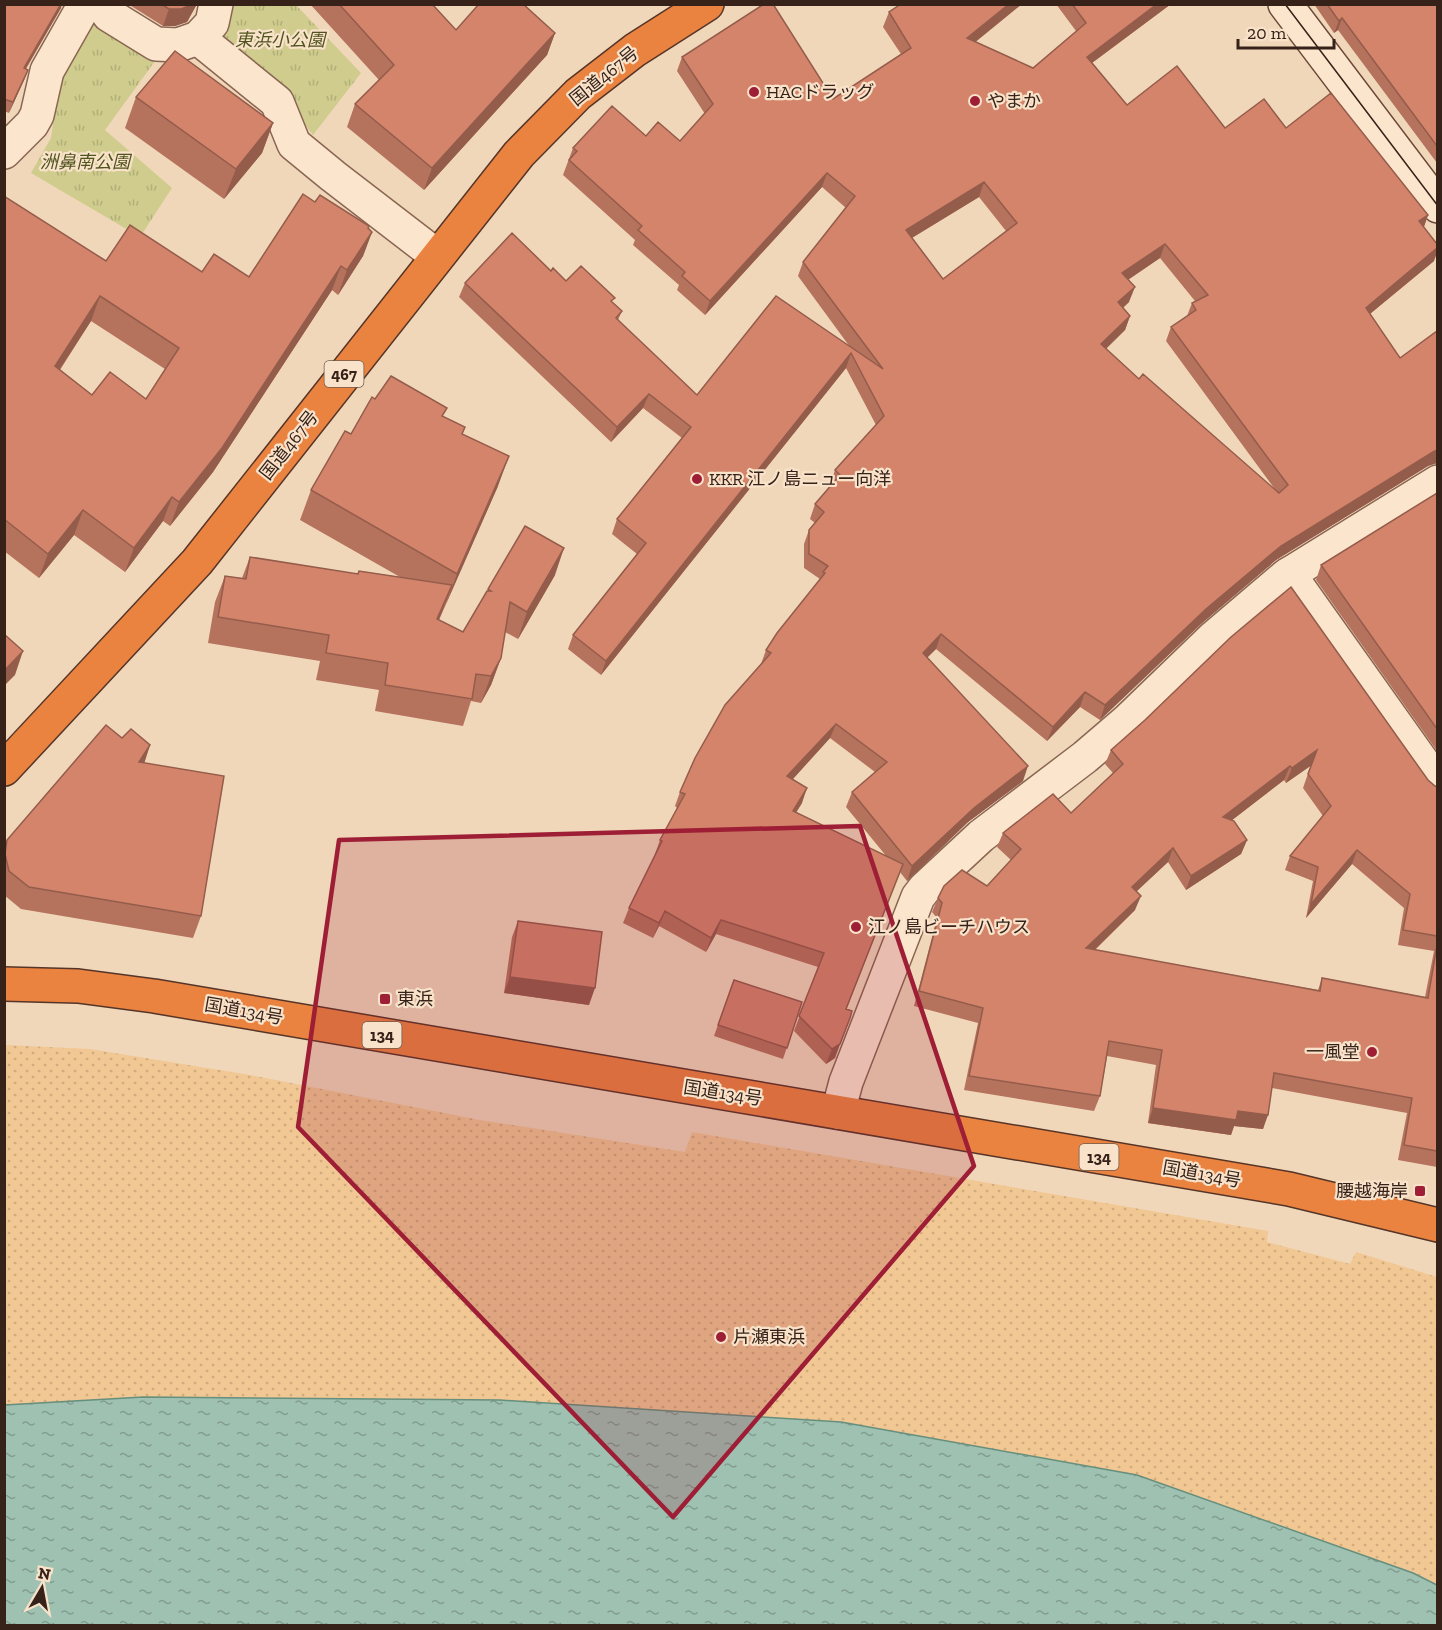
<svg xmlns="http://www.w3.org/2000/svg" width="1442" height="1630" viewBox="0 0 1442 1630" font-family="'Zilla Slab','Noto Sans JP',serif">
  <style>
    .grass { fill: url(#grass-tufts) }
    .sand { fill: url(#sand-dots) }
    .water { fill: url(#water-ripples); stroke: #668f7d; stroke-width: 1.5 }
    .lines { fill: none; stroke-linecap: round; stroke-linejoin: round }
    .street-casing { stroke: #896653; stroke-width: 36 }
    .secondary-casing { stroke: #6a4736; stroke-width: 36 }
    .highway-casing { stroke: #553528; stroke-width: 36 }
    .street { stroke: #fce5cd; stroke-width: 33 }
    .secondary { stroke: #fce5cd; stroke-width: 33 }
    .highway { stroke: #ea8240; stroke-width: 33 }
    .tram { stroke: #362219; stroke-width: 1.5 }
    .wall { fill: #b5725c; fill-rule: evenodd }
    .shaded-wall { fill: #945c4b }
    .building { fill: #d3846b; stroke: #945c4b; stroke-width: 1.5; fill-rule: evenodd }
    .marked { fill: #9d1e35; fill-opacity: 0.2; stroke: #9d1e35; stroke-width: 4.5; stroke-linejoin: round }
    .poi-dot { fill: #9d1e35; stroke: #f8e2c9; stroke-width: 2 }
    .labels { text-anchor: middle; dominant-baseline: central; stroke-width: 4.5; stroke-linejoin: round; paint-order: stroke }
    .shield { fill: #f8e2c9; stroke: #705c4e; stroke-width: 1.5 }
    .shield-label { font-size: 16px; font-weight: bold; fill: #362219 }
    .park-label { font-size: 18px; font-style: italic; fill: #50541e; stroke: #f8e2c9 }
    .street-label { font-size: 18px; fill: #362219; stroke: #f8e2c9 }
    .poi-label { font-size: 18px; fill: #362219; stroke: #f8e2c9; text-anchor: start }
  </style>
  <defs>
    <pattern id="grass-tufts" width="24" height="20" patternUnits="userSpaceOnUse" patternTransform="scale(1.5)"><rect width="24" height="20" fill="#cfcc8d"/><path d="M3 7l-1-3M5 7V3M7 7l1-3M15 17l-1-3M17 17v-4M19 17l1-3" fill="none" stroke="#b2af79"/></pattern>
    <pattern id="sand-dots" width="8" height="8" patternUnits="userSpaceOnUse" patternTransform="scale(1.5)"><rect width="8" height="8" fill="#f1c793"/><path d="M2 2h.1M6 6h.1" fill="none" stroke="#cfab7e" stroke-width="1.8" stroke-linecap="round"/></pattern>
    <pattern id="water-ripples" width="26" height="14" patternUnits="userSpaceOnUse" patternTransform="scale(1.5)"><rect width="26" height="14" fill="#9ec1b1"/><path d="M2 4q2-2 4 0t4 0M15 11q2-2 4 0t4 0" fill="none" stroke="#829c8f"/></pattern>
  </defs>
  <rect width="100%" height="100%" fill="#f1d7b9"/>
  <g class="grass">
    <path d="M230 5H296L361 73 313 135C303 124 300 111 292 99L219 36Z"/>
    <path d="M93 17 158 57 105 130 172 188 140 237 31 173 51 138 59 82Z"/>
  </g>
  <path class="sand" d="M5 1045 90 1049 250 1075 480 1120 685 1152 692 1132 1268 1231 1267 1242 1350 1264 1356 1252 1437 1277V1585L1413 1573 1137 1475 841 1422 500 1400 143 1397 5 1405Z"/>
  <path class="water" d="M143 1397 500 1400 841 1422 1137 1475 1413 1573 1437 1585V1625H5V1405Z"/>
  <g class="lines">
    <defs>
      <g id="street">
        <path d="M102 4 109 15 156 44 178 45 198 38 212 23 216 4"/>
        <path d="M198 38 277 102 294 144 333 176 437 256"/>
        <path d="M4 152 32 124 37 115 47 71 85 4"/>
        <path d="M1289 574 1438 784"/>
        <path d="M838 1112 846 1082 918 897 925 888 981 836 1085 757 1127 721 1213 638 1286 576 1438 482"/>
      </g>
      <path id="secondary" d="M1285 4 1438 206"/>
      <g id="highway">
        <path d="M4 769 197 562 519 154 578 94 635 50 707 4"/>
        <path d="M4 984 78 986 154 996 1289 1189 1438 1225"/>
      </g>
    </defs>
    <use href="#street" class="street-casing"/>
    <use href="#secondary" class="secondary-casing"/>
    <use href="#highway" class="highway-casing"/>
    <use href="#street" class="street"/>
    <use href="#secondary" class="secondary"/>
    <use href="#highway" class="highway"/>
    <path class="tram" d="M1285 4 1438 206"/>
  </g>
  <g class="wall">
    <path d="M4 4 61 8 26 69 28 70 24 80 9 113 4 111Z"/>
    <path d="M128 4H197L187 22 175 26H163Z"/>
    <path d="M310 4H432L456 30 555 33 547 55 424 190 347 127 355 104 379 80Z"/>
    <path d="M1056 4H1171L1092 63 1127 105 1225 128H1286L1428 215 1424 227 1434 261 1370 314 1400 358 1437 331V463L1428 466 1276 560 1201 624 1100 720 1080 707 1047 741 936 649 927 657 1023 781 968 822 907 881 900 872 846 1010 835 1058 826 1064 794 1031 818 967 716 934 706 952 659 926 653 938 623 923 629 908 656 855 655 854 660 840 677 808 675 806 680 792 761 664 766 650 820 579 804 568V544L809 530 815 523 810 519 815 504 831 486 830 485 835 470 876 425 846 368 601 675 568 649 573 635 637 554 612 534 617 519 682 438 643 408 611 442 459 297 465 283 551 271 566 281 613 303 622 311 618 320 697 395 850 347 798 276 803 262 846 208 822 187 705 315 677 290 679 285 633 245 635 240 563 175 573 148 646 136 680 141 705 114 677 71 682 57 833 99 901 54 883 27 889 12 975 42 1033 68 1076 31ZM979 197 1006 231 943 279 912 238ZM1160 258 1195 301 1192 303 1187 316 1171 327 1166 341 1277 492 1139 379 1106 349 1125 330 1130 316 1123 308 1129 302 1128 280ZM830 738 875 772 852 792 846 807 887 857 796 813 802 803 792 780Z"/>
    <path d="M1314 4H1437V163L1338 30 1334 33Z"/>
    <path d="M136 97 273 123 262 153 224 199 125 128Z"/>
    <path d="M4 196 106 261 202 272 249 277 315 202 368 229 372 232 363 256 338 295 332 290 213 472 170 526 163 521 125 572 74 535 39 578 4 551ZM91 321 165 369 146 399 92 395 60 370Z"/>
    <path d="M375 399 444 417 462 434 498 486 439 620 463 632 525 526 555 575 518 639 505 632 501 658 491 685 481 703 471 701 463 726 375 711 379 690 316 680 320 661 208 643 215 602 225 576 242 578 250 557 357 574 359 571 400 577 300 520 311 490Z"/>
    <path d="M1437 493V751L1316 580 1321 565Z"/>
    <path d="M1145 720 1428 780 1435 786 1437 787V1167L1398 1160 1407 1113 1272 1088 1263 1129 1234 1126 1231 1135 1148 1123 1156 1065 1107 1056 1100 1096 1094 1111 964 1090 978 1023 914 1006 937 918 932 912 938 898 987 886 1011 860 997 847 1003 833 1071 813 1113 773 1105 764 1111 750ZM1311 765 1303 788 1323 816 1290 856 1285 870 1313 881 1306 918 1352 864 1404 908 1398 945 1434 951 1425 997 1322 978 1318 990 1095 950 1135 910 1136 892 1168 862 1186 890 1241 854 1247 840 1232 820 1284 780 1286 783Z"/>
    <path d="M122 738 150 745 144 763 201 916 193 938 21 909 4 895V848L7 840Z"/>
    <path d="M518 921 589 1005 504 993 512 937Z"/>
    <path d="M734 980 802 1002 783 1059 714 1036Z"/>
  </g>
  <g class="shaded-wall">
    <path d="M61 4H62L61 8 20 78 24 68Z"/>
    <path d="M194 4H197L187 22 175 26H163L169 9Z"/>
    <path d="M1009 4H1022L962 53 967 38Z"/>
    <path d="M1157 4H1171L1081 71 1087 57Z"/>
    <path d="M1342 18 1338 30 1334 33 1339 21Z"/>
    <path d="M555 33 547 55 424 190 432 168Z"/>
    <path d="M28 70 24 80 9 113 13 102Z"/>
    <path d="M273 123 262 153 224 199 236 169Z"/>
    <path d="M827 173 822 187 705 315 710 301Z"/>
    <path d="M984 182 979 197 900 245 906 230Z"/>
    <path d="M1428 215 1423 229 1419 221Z"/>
    <path d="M372 232 363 256 338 295 347 270Z"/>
    <path d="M1165 244 1160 258 1117 287 1122 273Z"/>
    <path d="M1437 248V253L1434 261 1360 322 1366 308Z"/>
    <path d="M341 266 332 290 213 472 170 526 179 502Z"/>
    <path d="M1135 287 1129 302 1112 317 1118 302Z"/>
    <path d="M100 296 91 321 46 390 55 366Z"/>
    <path d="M1130 316 1125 330 1095 359 1101 344Z"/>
    <path d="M851 353 846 368 601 675 606 661Z"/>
    <path d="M649 394 643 408 611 442 617 427Z"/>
    <path d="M1437 450V463L1428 466 1276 560 1201 624 1100 720 1105 705 1206 609 1281 546 1433 452Z"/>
    <path d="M509 456 498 486 446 604 457 574Z"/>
    <path d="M172 497 163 521 125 572 134 548Z"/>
    <path d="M83 510 74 535 39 578 48 554Z"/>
    <path d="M564 548 555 575 518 639 527 612Z"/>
    <path d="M452 585 442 612 428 645 437 619Z"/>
    <path d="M941 634 936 649 918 667 923 653Z"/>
    <path d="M23 651 15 675 4 686V671Z"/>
    <path d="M501 658 491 685 481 703 491 676Z"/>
    <path d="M1085 692 1080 707 1047 741 1053 727Z"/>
    <path d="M836 724 830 738 782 791 787 776Z"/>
    <path d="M150 745 143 767 139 762Z"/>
    <path d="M1317 750 1312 765 1286 783 1292 768Z"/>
    <path d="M1028 766 1023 781 968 822 907 881 912 866 974 808Z"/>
    <path d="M1290 766 1284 780 1218 831 1223 817Z"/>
    <path d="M807 788 802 803 787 826 793 811Z"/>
    <path d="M1247 840 1241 854 1186 890 1191 876Z"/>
    <path d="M1173 848 1168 862 1126 901 1132 887Z"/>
    <path d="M1357 850 1352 864 1306 918 1311 904Z"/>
    <path d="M1141 896 1135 910 1081 963 1086 948Z"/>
    <path d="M665 911 659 926 653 938 659 923Z"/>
    <path d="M721 920 716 934 706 952 711 938Z"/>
    <path d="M510 977 595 988 589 1005 504 993Z"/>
    <path d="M850 1018 835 1058 826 1064 832 1049Z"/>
    <path d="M1153 1108 1238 1111 1268 1115 1263 1129 1234 1126 1231 1135 1148 1123Z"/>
  </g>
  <g class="building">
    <path d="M4 4H61L24 68 28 70 13 102 4 99Z"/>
    <path d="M161 4H194L181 9H169Z"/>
    <path d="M339 4H432L456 30 479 4H523L555 33 432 168 355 104 394 65Z"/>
    <path d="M764 4H773L833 99 911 48 889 12 901 4H1009L967 38 1033 68 1086 23 1072 4H1157L1087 57 1127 105 1177 66 1225 128 1264 99 1286 128 1331 93 1428 215 1419 221 1437 244V248L1366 308 1400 358 1437 331V450L1433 452 1281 546 1206 609 1105 705 1085 692 1053 727 941 634 923 653 1028 766 974 808 912 866 852 792 887 762 836 724 787 776 807 788 793 811 903 864 846 1009 852 1011 850 1018 840 1044 832 1049 799 1016 824 953 721 920 711 938 665 911 659 923 629 908 662 841 660 840 685 794 680 792 695 758 725 705 771 653 766 650 777 633 825 573 823 572 828 566 809 554V530L824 512 815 504 840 475 835 470 884 416 851 353 606 661 573 635 646 543 617 519 691 427 649 394 617 427 465 283 512 233 551 271 553 268 566 281 581 266 615 298 611 301 622 311 616 318 697 395 776 296 883 369 803 262 855 196 827 173 710 301 682 276 685 272 638 230 642 226 569 160 577 151 573 148 612 106 646 136 658 122 680 141 713 104 682 57ZM984 182 1017 223 943 279 906 230ZM1165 244 1208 295 1192 303 1196 310 1171 327 1288 485 1279 493 1143 374 1139 379 1101 344 1130 316 1118 302 1135 287 1122 273Z"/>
    <path d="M1327 4H1437V146L1342 18 1339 21Z"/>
    <path d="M175 51 273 123 236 169 136 97Z"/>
    <path d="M303 194 315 202 320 195 369 226 368 228 372 232 347 270 341 266 222 448 179 502 172 497 134 548 83 510 48 554 4 519V196L106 261 130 225 202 272 214 254 249 277ZM100 296 179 348 146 399 110 372 92 395 55 366Z"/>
    <path d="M391 376 447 408 442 416 465 427 462 434 509 456 457 574 311 490 345 431 351 434 372 397 375 399Z"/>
    <path d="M1437 493V729L1321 565Z"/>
    <path d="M525 526 564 548 527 612 510 602 501 658 491 676 476 674 472 699 385 685 388 663 326 653 329 635 218 617 225 576 246 579 250 557 358 574 359 571 452 585 437 619 463 632 487 591H491L488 589Z"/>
    <path d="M1291 587 1428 780 1435 786 1437 787V936L1403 930 1410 894 1357 850 1311 904 1318 867 1290 856 1331 806 1308 774 1317 750 1292 768 1290 766 1223 817 1234 821 1247 840 1191 876 1173 848 1132 887 1141 896 1086 948 1320 991 1322 978 1428 998 1437 945V1151L1404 1145 1412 1098 1274 1073 1268 1115 1238 1111 1236 1120 1153 1108 1162 1050 1109 1041 1100 1096 969 1076 983 1008 919 991 942 903 938 898 944 886 962 870 987 886 1021 849 1003 833 1053 794 1071 813 1123 764 1111 750 1145 720 1231 637Z"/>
    <path d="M4 634 23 651 4 671Z"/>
    <path d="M106 725 122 738 131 729 150 745 139 762 224 776 201 916 29 887 9 871 5 854 7 840Z"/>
    <path d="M518 921 602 932 595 988 510 977Z"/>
    <path d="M734 980 802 1002 787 1048 718 1025Z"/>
  </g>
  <path class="marked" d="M860 826 974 1166 673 1517 298 1127 339 840Z"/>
  <g class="poi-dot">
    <circle cx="754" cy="92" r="6"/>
    <circle cx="975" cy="101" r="6"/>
    <circle cx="697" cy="479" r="6"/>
    <circle cx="856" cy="927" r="6"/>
    <rect x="379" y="993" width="12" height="12" rx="3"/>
    <circle cx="1372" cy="1052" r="6"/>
    <rect x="1414" y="1185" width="12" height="12" rx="3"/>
    <circle cx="721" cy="1337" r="6"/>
  </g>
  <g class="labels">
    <g class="shield">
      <rect x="324.5" y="361" width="39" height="26" rx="4.5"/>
      <rect x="362.5" y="1022" width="39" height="26" rx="4.5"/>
      <rect x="1079.5" y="1144" width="39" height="26" rx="4.5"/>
    </g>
    <g class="shield-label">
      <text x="344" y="374">467</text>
      <text x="382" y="1035">134</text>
      <text x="1099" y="1157">134</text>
    </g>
    <g class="park-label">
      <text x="280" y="40">東浜小公園</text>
      <text x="85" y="162">洲鼻南公園</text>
    </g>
    <g class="street-label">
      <text transform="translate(604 76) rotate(-39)">国道467号</text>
      <text transform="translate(289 445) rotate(-52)">国道467号</text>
      <text transform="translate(244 1011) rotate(10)">国道134号</text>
      <text transform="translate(723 1093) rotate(9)">国道134号</text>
      <text transform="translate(1202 1174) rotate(10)">国道134号</text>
    </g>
    <g class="poi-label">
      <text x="766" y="92">HACドラッグ</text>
      <text x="987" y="101">やまか</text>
      <text x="709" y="479">KKR 江ノ島ニュー向洋</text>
      <text x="868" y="927">江ノ島ビーチハウス</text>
      <text x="397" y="999">東浜</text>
      <text x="1360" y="1052" text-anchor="end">一風堂</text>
      <text x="1408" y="1191" text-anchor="end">腰越海岸</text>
      <text x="733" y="1337">片瀬東浜</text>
    </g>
  </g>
  <rect width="1442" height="1630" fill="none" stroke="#362219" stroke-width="12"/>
  <g transform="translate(42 1588) rotate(10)" stroke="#f8e2c9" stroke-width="4.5" paint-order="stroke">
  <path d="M0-4.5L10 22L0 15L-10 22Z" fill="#362219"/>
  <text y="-9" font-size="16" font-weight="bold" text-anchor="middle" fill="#362219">N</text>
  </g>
  <path d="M1238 39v9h96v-9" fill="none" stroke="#362219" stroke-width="3"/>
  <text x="1247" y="39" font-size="18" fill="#362219" stroke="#f8e2c9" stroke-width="4.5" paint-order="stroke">20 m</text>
</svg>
